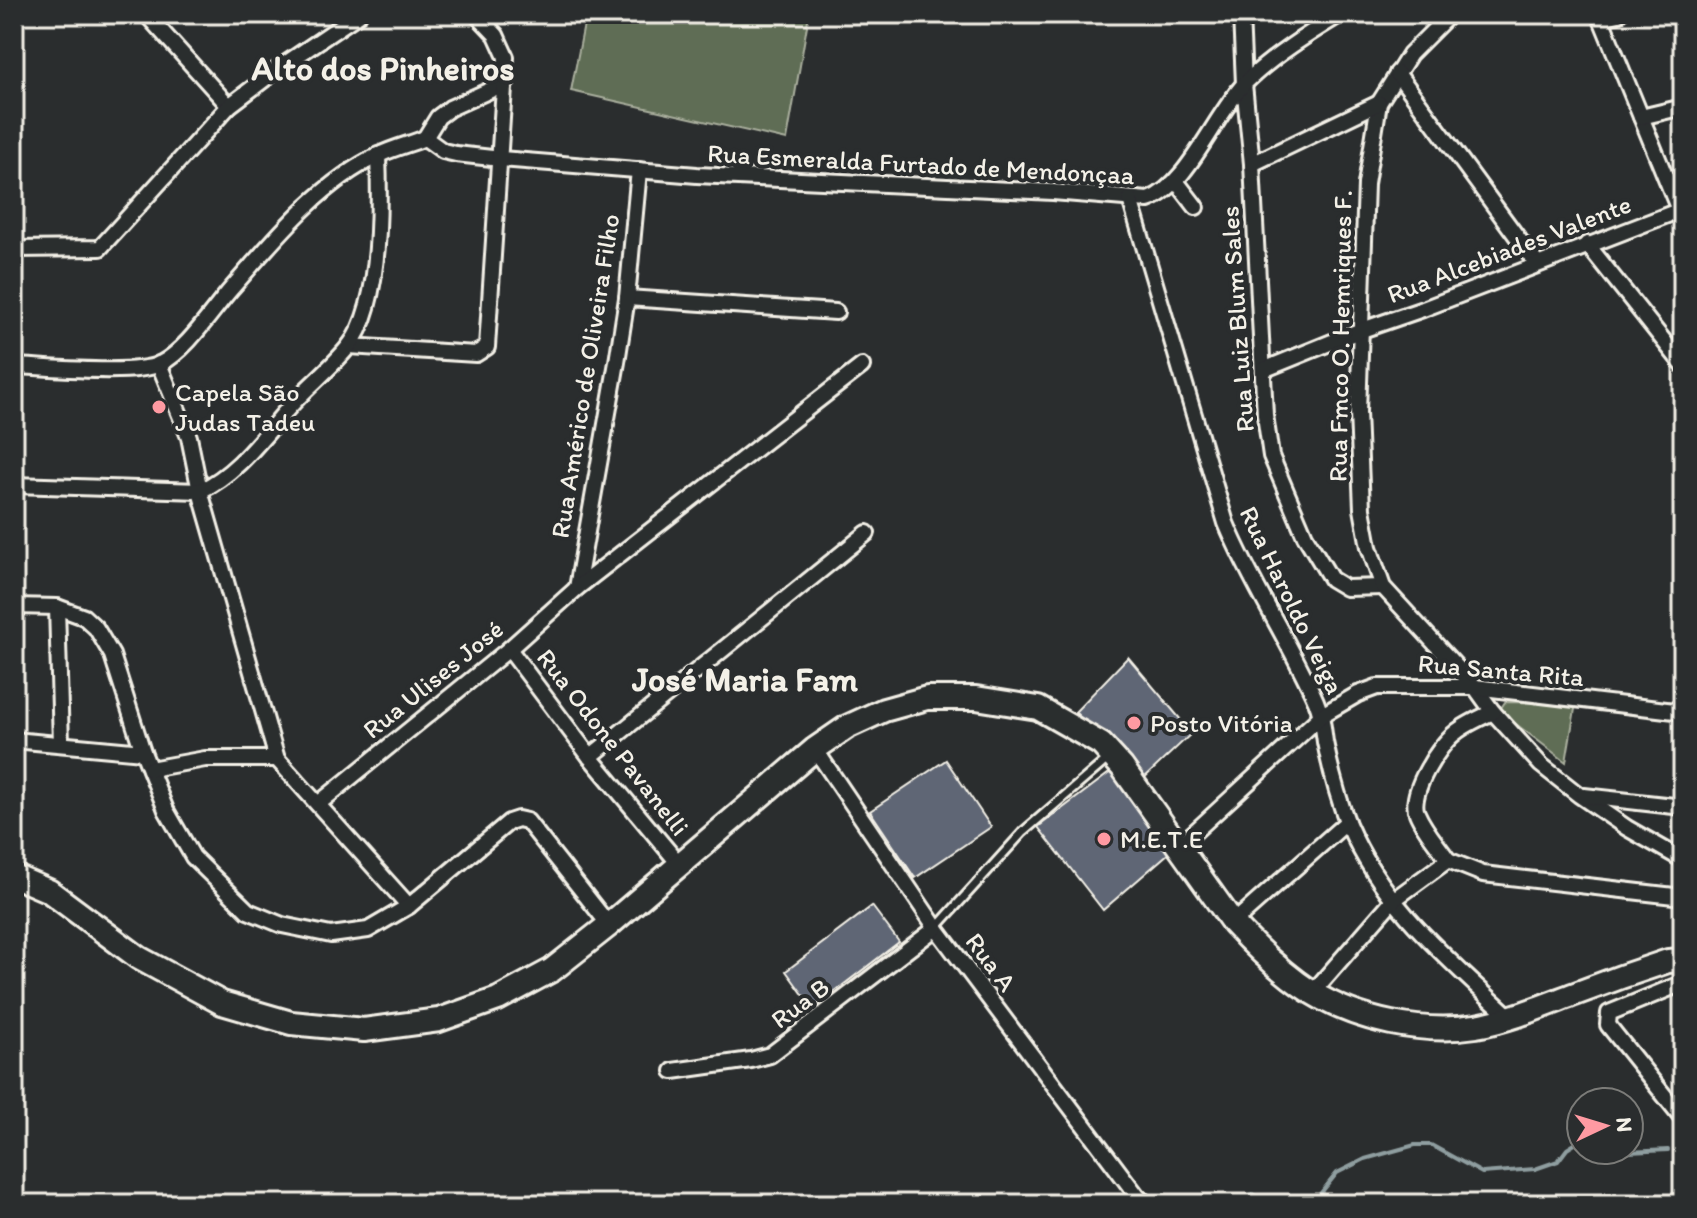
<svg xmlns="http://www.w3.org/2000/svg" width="1697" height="1218" viewBox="0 0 1697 1218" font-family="Itim,sans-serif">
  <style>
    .green { fill: #5f6d55; stroke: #aaaf9e; stroke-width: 2 }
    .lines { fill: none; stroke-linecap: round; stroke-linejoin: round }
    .stream { stroke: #8f9ea0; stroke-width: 4 }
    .building { fill: #5f6674; stroke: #f4f1e8; stroke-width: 2 }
    .service-casing { stroke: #f4f1e8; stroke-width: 13 }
    .minor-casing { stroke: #f4f1e8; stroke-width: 20 }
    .primary-casing { stroke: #f4f1e8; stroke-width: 28 }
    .service { stroke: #2a2d2e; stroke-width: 7 }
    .minor { stroke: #2a2d2e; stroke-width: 14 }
    .primary { stroke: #2a2d2e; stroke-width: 22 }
    .poi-dot { fill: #ff9aa2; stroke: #2a2d2e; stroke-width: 3 }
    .labels { text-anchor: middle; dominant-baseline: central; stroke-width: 8; stroke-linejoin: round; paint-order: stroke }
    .street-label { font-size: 26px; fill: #f4f1e8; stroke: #2a2d2e }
    .poi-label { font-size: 26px; fill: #f4f1e8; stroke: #2a2d2e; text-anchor: start }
    .district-label { font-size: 34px; font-weight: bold; fill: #f4f1e8; stroke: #2a2d2e }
  </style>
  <rect width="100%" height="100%" fill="#2a2d2e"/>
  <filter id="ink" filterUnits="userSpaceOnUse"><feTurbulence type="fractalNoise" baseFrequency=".0125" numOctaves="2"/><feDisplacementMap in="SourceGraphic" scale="16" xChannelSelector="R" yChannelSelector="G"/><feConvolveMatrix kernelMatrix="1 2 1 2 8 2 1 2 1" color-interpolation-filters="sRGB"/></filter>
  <g filter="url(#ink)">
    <g class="green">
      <path d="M586 14H809L787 140 571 91Z"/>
      <path d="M1505 702 1576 703 1566 762 1499 711Z"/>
    </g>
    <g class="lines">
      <g class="stream">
        <path d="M1624 1150 1629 1152 1668 1150"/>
        <path d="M1243 1204 1252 1194 1270 1204"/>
        <path d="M1312 1204 1337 1173 1365 1159 1415 1145H1431L1482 1173 1535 1169 1558 1161 1567 1149 1581 1140"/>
      </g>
    </g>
    <g class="building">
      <path d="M1128 657 1192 733 1142 780 1075 712Z"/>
      <path d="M946 760 991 827 915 878 870 811Z"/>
      <path d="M1112 771 1170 852 1103 910 1038 827Z"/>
      <path d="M872 906 899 942 813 1008 786 971Z"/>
    </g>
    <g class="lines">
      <defs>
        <path id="service" d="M936 928 1023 832 1110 757"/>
        <g id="minor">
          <path d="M146 14 229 106"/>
          <path d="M1241 14 1244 84 1252 164 1265 415 1271 456 1305 536 1331 579 1346 588 1383 587"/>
          <path d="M1450 14 1410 54 1379 103 1366 184 1358 412 1362 509 1369 547 1383 587 1475 687 1493 712 1541 765 1579 795 1627 828 1683 860"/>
          <path d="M1599 14 1679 210"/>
          <path d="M1601 18 1619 14"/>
          <path d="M1397 73 1537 264"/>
          <path d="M1641 117 1683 107"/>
          <path d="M425 138 443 151 456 154 501 159 697 175 1053 192 1148 200C1188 186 1215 114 1245 83 1273 56 1308 34 1341 14"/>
          <path d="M425 138 438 117 450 108 506 83"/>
          <path d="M1252 164 1379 103"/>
          <path d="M1176 181 1196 207"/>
          <path d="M1130 199 1226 523C1251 584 1289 640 1316 701 1322 715 1323 727 1325 742 1330 767 1339 801 1348 824 1383 906 1447 958 1510 1017"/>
          <path d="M1587 244 1683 365"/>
          <path d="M14 249 100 248 229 106 279 68 359 14"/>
          <path d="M627 298 836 312"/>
          <path d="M349 346 476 354 487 347 506 57 496 35 476 14"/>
          <path d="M159 364 189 437 200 491 277 759 409 906"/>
          <path d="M14 366C45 367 135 376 160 364 187 350 211 312 231 289 273 241 319 183 379 155 393 148 410 144 425 138"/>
          <path d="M1263 370 1359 331 1423 309 1683 209"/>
          <path d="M14 485 200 491C236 474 259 442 285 412 304 389 330 370 349 346 381 306 380 206 378 155"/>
          <path d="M577 588 617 362 627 298 639 170"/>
          <path d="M14 606 57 607 84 617 96 628 112 655 143 752 166 810 193 857 248 911 282 925 331 935 368 930 409 906 509 822 518 819 527 821 609 925"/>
          <path d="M57 607 61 744"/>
          <path d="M509 649 590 757 680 865"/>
          <path d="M14 740 143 752"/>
          <path d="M815 749 936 928 1138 1197 1147 1204"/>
          <path d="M590 757 867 533"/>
          <path d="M150 769 205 759H277"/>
          <path d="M1584 796 1683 807"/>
          <path d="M318 804 509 649 577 588 862 366"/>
          <path d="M1178 847 1322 715 1358 694 1377 687H1475L1683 712"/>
          <path d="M1448 860C1438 845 1424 830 1417 813 1408 794 1439 745 1455 733 1466 724 1480 718 1493 712"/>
          <path d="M1233 923 1347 822"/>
          <path d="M1683 983 1609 1013 1608 1025 1683 1119"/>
          <path d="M1312 993 1392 901 1448 860 1483 874 1683 897"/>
          <path d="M673 1071 751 1060 770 1055 936 928"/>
        </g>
        <path id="primary" d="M14 876 49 891 139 958 222 1003 291 1023 364 1030 439 1020 498 999 552 970 609 925 815 749 847 727 884 710 927 698H976L1038 708 1101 744 1122 767 1233 923C1256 948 1283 974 1311 992 1358 1021 1422 1034 1476 1026 1510 1020 1543 1006 1575 994 1606 982 1637 971 1668 961L1683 960"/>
      </defs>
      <use href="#service" class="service-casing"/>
      <use href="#minor" class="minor-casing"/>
      <use href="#primary" class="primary-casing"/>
      <use href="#service" class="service"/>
      <use href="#minor" class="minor"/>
      <use href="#primary" class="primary"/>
    </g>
  </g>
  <g class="poi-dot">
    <circle cx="159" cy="407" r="8"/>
    <circle cx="1134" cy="723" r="8"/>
    <circle cx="1104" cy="839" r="8"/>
  </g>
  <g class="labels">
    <g class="street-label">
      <text transform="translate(921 164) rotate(3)">Rua Esmeralda Furtado de Mendonçaa</text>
      <text transform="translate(1509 249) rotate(-21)">Rua Alcebiades Valente</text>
      <text transform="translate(1237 319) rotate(-94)">Rua Luiz Blum Sales</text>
      <text transform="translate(1340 336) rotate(-89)">Rua Fmco O. Hemriques F.</text>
      <text transform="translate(585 376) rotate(-81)">Rua Américo de Oliveira Filho</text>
      <text transform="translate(1292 600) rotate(64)">Rua Haroldo Veiga</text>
      <text transform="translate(1501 670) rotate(5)">Rua Santa Rita</text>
      <text transform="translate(433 679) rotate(-39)">Rua Ulises José</text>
      <text transform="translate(613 742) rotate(52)">Rua Odone Pavanelli</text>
      <text transform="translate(991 962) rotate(53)">Rua A</text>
      <text transform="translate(800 1003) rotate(-37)">Rua B</text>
    </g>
    <g class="poi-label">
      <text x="175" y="392">Capela São<tspan x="175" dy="30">Judas Tadeu</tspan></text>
      <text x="1150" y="723">Posto Vitória</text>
      <text x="1120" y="839">M.E.T.E</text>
    </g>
    <g class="district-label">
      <text x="383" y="68">Alto dos Pinheiros</text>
      <text x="745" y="679">José Maria Fam</text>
    </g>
  </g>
  <rect width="1697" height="1218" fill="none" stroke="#2a2d2e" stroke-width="48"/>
  <rect x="24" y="24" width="1649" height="1170" fill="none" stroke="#f4f1e8" stroke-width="3" filter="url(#ink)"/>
  <g transform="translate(1605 1126) rotate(86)"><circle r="38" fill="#2a2d2e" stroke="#7b7b78" stroke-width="2"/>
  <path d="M0-6L14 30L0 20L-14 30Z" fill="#ff9aa2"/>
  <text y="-12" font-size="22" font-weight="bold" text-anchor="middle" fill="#f4f1e8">N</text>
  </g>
</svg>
